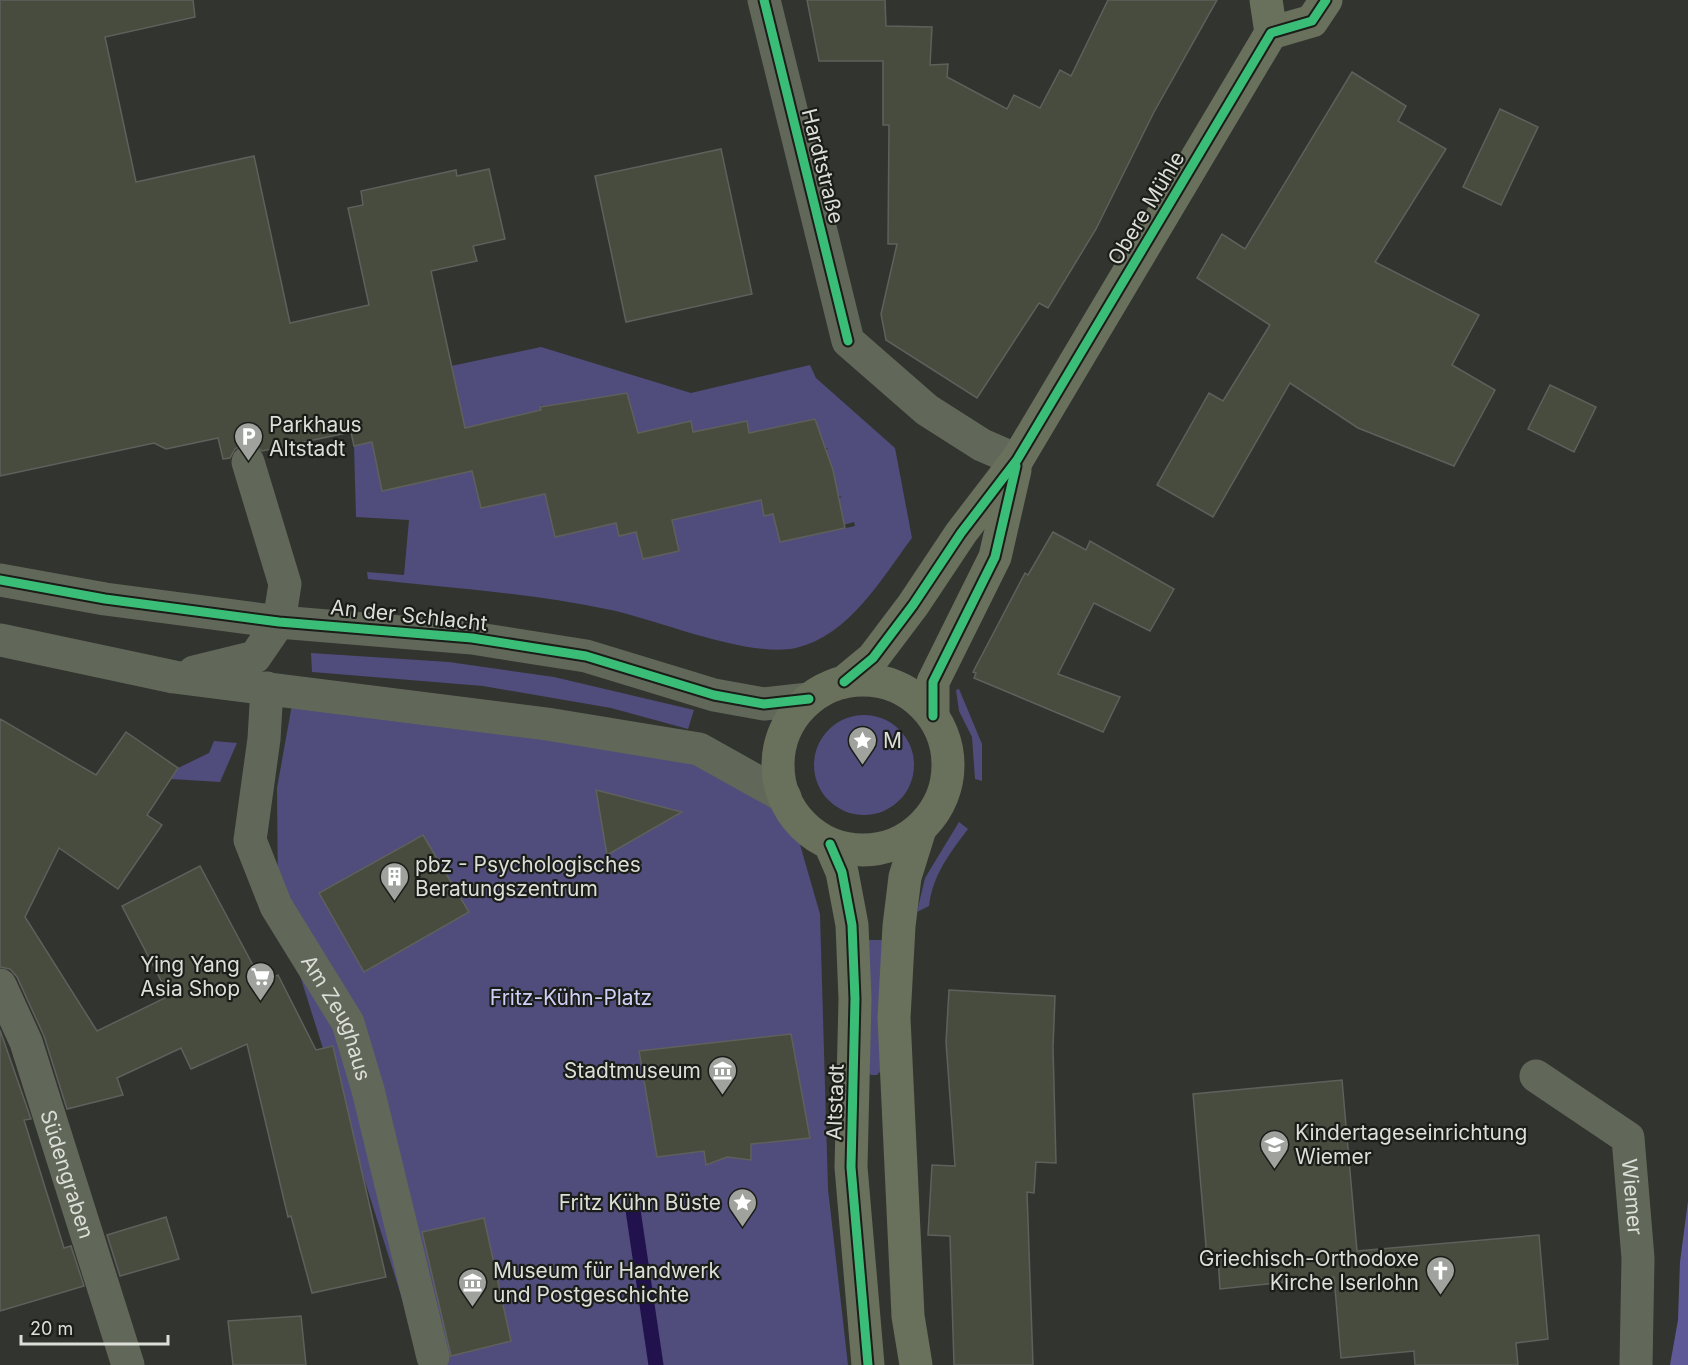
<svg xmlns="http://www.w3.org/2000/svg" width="1688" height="1365" viewBox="0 0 1688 1365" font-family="Inter,sans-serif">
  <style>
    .green { fill: #504c7c }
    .forest { fill: #5f5a97 }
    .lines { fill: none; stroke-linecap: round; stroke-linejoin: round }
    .stream { stroke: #21124d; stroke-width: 15 }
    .building { fill: #484c3f; stroke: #5e605c; stroke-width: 1.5 }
    .minor { stroke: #626859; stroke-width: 33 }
    .major { stroke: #69705c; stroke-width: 33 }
    .cycleway-casing { stroke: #1b1d19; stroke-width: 13 }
    .cycleway { stroke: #3abd76; stroke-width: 9 }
    .labels { text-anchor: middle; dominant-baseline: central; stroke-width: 4.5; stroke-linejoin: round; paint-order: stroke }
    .street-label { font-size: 21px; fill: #dcded8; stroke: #1b1d19 }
    .poi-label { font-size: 21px; fill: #dcded8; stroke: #1b1d19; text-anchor: start }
    .park-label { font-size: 21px; fill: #d0cff8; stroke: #1b1d19 }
  </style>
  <rect width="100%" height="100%" fill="#32342f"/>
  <g class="green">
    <path d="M541 347 691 393 810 365 816 378 895 448 912 538C881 579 850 635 796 648 748 658 661 621 611 610 531 593 449 588 368 579L367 572 404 575 409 520 356 517 354 446 372 442 379 475 468 450 481 508 545 494 555 536 616 523 619 536 636 532 643 559 679 551 670 509C706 516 729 512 758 490L764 516 773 514 780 542 855 526 854 522 840 526 834 500 842 497 838 496 825 451 828 448 813 451 815 419 749 433 746 421 720 426 722 434 639 441 545 419 542 404 541 410 465 442 437 369Z"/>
    <path d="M311 653 449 662 554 677 694 710 688 729 611 708 483 686 312 672Z"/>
    <path d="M959 689 982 744V781L975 779 972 737 959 711 956 690Z"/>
    <path d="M293 699 689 753 742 778 797 834 820 914 828 1189 848 1365H423L278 906 277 788Z"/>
    <circle cx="864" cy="765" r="50"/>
    <path d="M214 741 237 743 220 782 171 779 178 768 209 753Z"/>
    <path d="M959 822 968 829C949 854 933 875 929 906L917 912 925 878Z"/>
    <path d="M869 940H884L883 1069 877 1075H871L867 1071Z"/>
  </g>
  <path class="forest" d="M1688 1201V1365H1670L1678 1320 1680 1262Z"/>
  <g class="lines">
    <path class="stream" d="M633 1210 656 1365"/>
  </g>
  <g class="building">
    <path d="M0 0H193L195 17 105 37 136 182 254 156 290 323 369 305 348 208 363 205 361 191 456 170 457 176 489 169 505 239 473 246 477 261 431 271 465 428 541 410 540 407 627 393 638 433 691 421 693 432 747 421 749 433 815 419 833 470 845 528 780 542 773 514 764 516 761 500 672 520 679 551 643 559 636 532 619 536 616 523 555 537 545 494 481 508 472 471 382 491 372 442 354 446 351 432 262 451 253 444H243L235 449 230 458 223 459 218 438 166 449 154 443 0 476Z"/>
    <path d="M807 0H885L886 26 932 27 930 65 948 64 947 77 1007 109 1014 95 1040 108 1060 70 1071 76 1108 0H1217L1154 112 1096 229 1048 308 1039 303 977 398 886 340 881 314 897 244H888L889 125H883V61H819Z"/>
    <path d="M1352 72 1406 106 1398 121 1446 149 1375 262 1479 315 1452 365 1495 390 1454 466 1358 428 1290 383 1213 517 1157 485 1209 393 1223 401 1270 325 1197 278 1222 234 1245 249Z"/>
    <path d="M1500 109 1538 127 1501 205 1463 187Z"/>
    <path d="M721 149 752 294 626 322 595 176Z"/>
    <path d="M1550 385 1596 407 1574 452 1528 429Z"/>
    <path d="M1053 532 1086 550 1090 541 1174 589 1150 631 1094 603 1058 674 1120 697 1103 732 974 678 976 673 973 672 1025 573 1028 575Z"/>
    <path d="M0 719 96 775 126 732 178 768 147 815 162 825 118 889 59 848 25 917 97 1031 169 996 122 906 200 866 262 982 278 975 316 1050 333 1046 386 1277 312 1293 291 1216 288 1217 247 1044 191 1069 181 1048 117 1078 123 1095 67 1109 44 1036 17 977 10 969 0 967Z"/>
    <path d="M596 790 682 812 607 855Z"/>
    <path d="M423 835 469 912 364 972 319 893Z"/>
    <path d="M949 990 1055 996 1053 1047 1056 1163 1036 1162 1034 1193 1027 1192 1033 1365H954L950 1236 928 1235 932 1165 955 1166 946 1042Z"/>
    <path d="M0 1030 31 1119 24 1120 64 1248 71 1246 84 1286 0 1311Z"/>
    <path d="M791 1034 810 1138 751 1144V1160L727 1157 706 1165 704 1151 657 1157 639 1051Z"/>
    <path d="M1342 1080 1357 1251 1539 1235 1548 1339 1516 1343 1518 1365H1415L1414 1351 1341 1358 1334 1277 1220 1289 1218 1257 1207 1258 1193 1094Z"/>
    <path d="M166 1217 179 1259 120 1276 107 1235Z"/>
    <path d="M484 1218 511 1341 451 1356 422 1232Z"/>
    <path d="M301 1316 306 1365H233L228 1321Z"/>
  </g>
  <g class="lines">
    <g class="minor">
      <path d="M764 0 848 341 927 410 982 445 1017 460"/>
      <path d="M0 580 105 599 279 622 472 638 586 656 714 695 764 704 809 699"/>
      <path d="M0 640 174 677 547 724 699 749 785 797"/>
      <path d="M194 672 255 657 279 622 285 584 248 462"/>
      <path id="s1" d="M267 688 264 739 250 840 276 906 348 1023 368 1090 433 1357"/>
      <path id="s2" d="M0 985 26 1042 128 1365"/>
      <path id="s3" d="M1536 1076 1628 1138 1638 1258 1636 1365"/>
    </g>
    <g class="major">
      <path d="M1271 33 1312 21 1326 0"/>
      <circle cx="863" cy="765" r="85"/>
      <path d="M844 682 873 658 913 605 961 533 1017 460 1271 33 1266 0"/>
      <path d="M933 716V682L995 557 1015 470"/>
      <path d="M830 844 842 872 852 925 855 999 851 1167 868 1365"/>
      <path d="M916 1365 908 1316 894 1018 899 926 905 877 920 829"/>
    </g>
    <defs>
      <g id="cycleway">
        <path d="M764 0 848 341"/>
        <path d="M0 580 105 599 279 622 472 638 586 656 714 695 764 704 809 699"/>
        <path d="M844 682 873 658 913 605 961 533 1017 460 1271 33 1312 21 1326 0"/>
        <path d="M933 716V682L995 557 1016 466"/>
        <path d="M830 844 842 872 852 925 855 999 851 1167 868 1365"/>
      </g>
    </defs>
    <use href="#cycleway" class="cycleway-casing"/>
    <use href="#cycleway" class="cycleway"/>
  </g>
  <defs>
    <symbol id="parking-pin" viewBox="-11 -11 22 30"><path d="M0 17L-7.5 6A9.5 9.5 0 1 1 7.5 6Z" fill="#a0a29d" stroke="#1b1d19"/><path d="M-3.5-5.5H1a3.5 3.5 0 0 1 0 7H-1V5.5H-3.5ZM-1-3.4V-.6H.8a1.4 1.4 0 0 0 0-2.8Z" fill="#fff"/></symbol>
    <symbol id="sight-pin" viewBox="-11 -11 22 30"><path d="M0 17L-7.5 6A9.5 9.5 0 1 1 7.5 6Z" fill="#a0a29d" stroke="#1b1d19"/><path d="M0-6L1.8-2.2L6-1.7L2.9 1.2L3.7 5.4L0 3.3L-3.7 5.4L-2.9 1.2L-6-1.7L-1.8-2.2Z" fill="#fff"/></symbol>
    <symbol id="building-pin" viewBox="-11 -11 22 30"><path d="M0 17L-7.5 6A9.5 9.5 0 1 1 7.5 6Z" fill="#a0a29d" stroke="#1b1d19"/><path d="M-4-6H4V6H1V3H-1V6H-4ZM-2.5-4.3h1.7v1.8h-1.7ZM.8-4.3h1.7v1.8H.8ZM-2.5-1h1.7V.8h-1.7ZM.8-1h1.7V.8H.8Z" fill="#fff"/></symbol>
    <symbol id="supermarket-pin" viewBox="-11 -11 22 30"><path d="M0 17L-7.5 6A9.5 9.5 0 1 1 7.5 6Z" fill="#a0a29d" stroke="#1b1d19"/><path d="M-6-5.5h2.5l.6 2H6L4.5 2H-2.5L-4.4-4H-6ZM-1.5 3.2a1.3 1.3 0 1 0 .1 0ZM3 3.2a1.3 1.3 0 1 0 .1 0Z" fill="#fff"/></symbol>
    <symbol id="museum-pin" viewBox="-11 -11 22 30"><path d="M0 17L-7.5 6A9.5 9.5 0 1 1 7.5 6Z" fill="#a0a29d" stroke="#1b1d19"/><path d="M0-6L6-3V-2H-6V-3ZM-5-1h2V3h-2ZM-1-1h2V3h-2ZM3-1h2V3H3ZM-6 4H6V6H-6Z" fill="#fff"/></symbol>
    <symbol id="school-pin" viewBox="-11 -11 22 30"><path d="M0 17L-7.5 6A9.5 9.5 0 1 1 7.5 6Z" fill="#a0a29d" stroke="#1b1d19"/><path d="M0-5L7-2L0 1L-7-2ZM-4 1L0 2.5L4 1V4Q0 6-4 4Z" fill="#fff"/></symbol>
    <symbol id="church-pin" viewBox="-11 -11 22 30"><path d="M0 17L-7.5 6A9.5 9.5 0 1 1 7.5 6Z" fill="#a0a29d" stroke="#1b1d19"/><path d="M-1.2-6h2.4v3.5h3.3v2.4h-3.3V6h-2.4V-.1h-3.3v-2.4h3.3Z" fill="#fff"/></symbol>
  </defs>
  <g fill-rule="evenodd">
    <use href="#parking-pin" x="232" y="420" width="33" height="45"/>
    <use href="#sight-pin" x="846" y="724" width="33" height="45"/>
    <use href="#building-pin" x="378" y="860" width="33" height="45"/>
    <use href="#supermarket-pin" x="244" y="960" width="33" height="45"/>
    <use href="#museum-pin" x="706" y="1054" width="33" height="45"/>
    <use href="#school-pin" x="1258" y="1128" width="33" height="45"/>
    <use href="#sight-pin" x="726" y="1186" width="33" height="45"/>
    <use href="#church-pin" x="1424" y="1254" width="33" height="45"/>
    <use href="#museum-pin" x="456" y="1266" width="33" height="45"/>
  </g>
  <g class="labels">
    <g class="street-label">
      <text transform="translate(823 166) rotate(76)">Hardtstraße</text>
      <text transform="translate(1146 208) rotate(-59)">Obere Mühle</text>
      <text transform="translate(409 615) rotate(6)">An der Schlacht</text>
      <text stroke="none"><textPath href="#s1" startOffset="352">Am Zeughaus</textPath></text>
      <text transform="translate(835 1102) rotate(-88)">Altstadt</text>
      <text stroke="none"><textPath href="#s2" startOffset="201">Südengraben</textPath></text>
      <text stroke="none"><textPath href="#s3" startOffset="170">Wiemer</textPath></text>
    </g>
    <g class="poi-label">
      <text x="269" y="424">Parkhaus<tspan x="269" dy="24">Altstadt</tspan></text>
      <text x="883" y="740">M</text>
      <text x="415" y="864">pbz - Psychologisches<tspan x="415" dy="24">Beratungszentrum</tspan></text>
      <text x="240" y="964" text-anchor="end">Ying Yang<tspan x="240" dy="24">Asia Shop</tspan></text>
      <text x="701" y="1070" text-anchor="end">Stadtmuseum</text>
      <text x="1295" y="1132">Kindertageseinrichtung<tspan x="1295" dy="24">Wiemer</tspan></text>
      <text x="721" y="1202" text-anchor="end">Fritz Kühn Büste</text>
      <text x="1419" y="1258" text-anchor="end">Griechisch-Orthodoxe<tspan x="1419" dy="24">Kirche Iserlohn</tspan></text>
      <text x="493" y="1270">Museum für Handwerk<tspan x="493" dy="24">und Postgeschichte</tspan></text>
    </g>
    <g class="park-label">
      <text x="571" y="997">Fritz-Kühn-Platz</text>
    </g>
  </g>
  <path d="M21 1335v9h147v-9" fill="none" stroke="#dcded8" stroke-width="3"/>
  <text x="30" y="1335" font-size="18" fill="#dcded8" stroke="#1b1d19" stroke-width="4.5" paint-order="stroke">20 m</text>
</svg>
